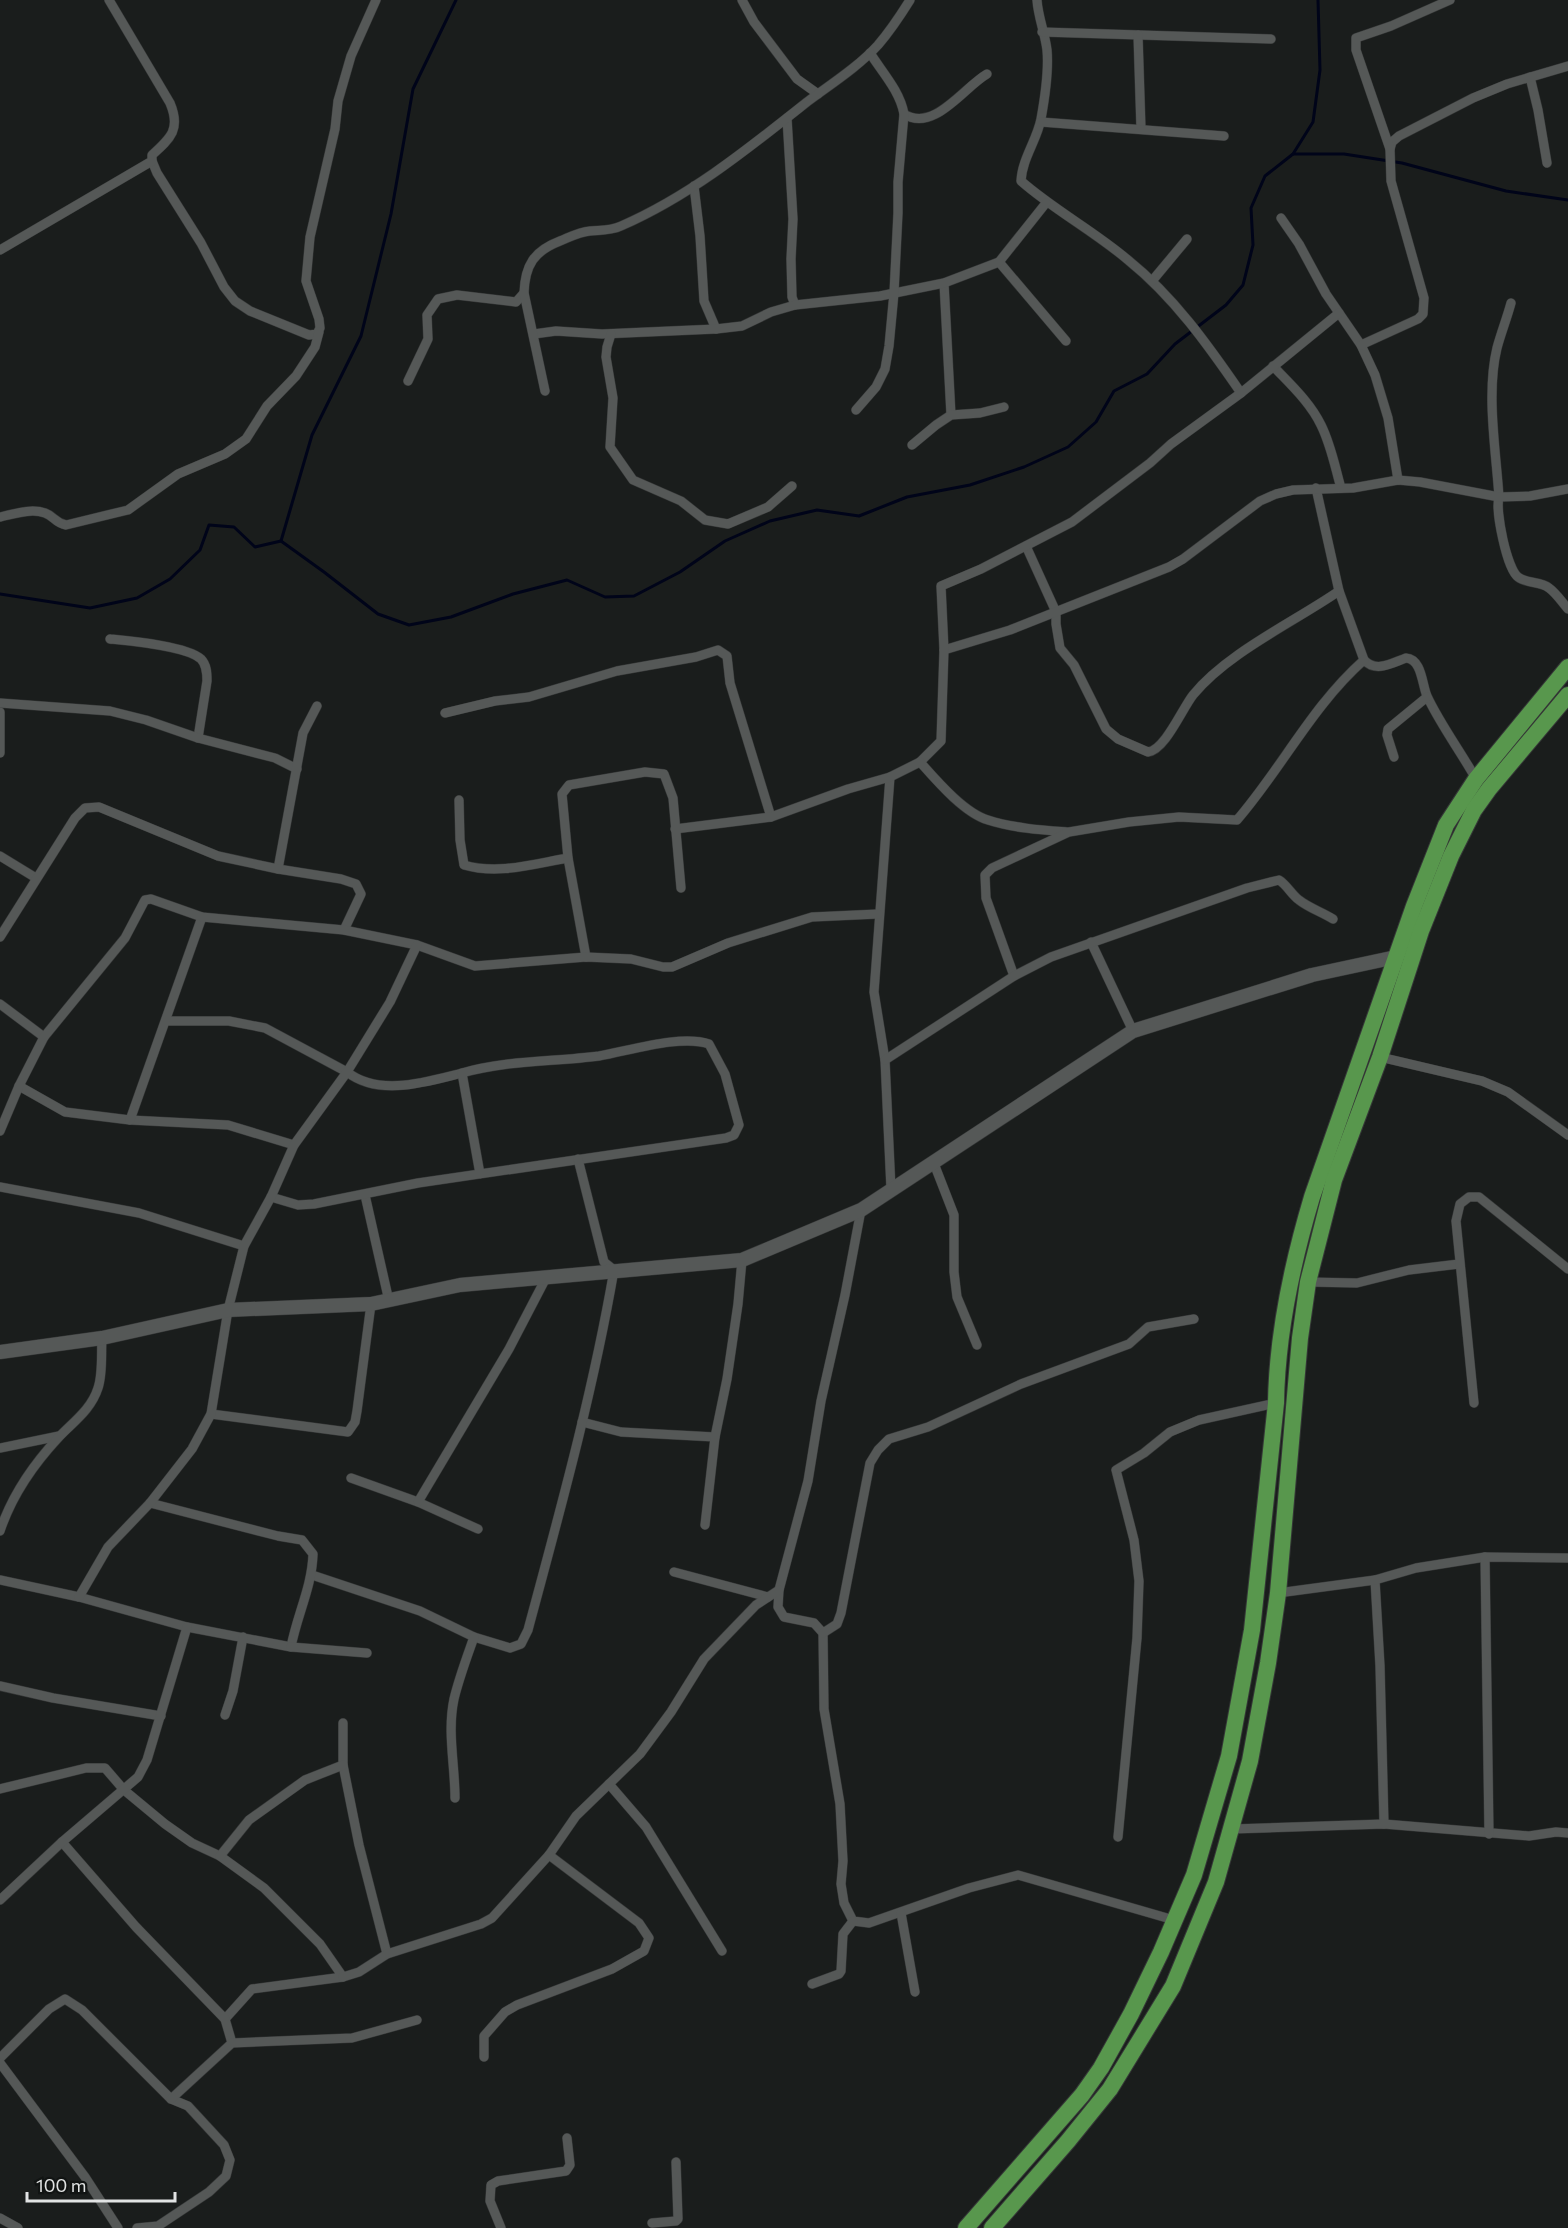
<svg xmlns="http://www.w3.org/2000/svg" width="1568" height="2228" viewBox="0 0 1568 2228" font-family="Commissioner,sans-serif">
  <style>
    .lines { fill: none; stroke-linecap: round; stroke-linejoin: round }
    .stream { stroke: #000419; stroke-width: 3 }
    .street-casing { stroke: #353737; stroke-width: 10 }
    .secondary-casing { stroke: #353737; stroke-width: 15 }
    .highway-casing { stroke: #353737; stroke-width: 18 }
    .street { stroke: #555857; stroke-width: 9 }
    .secondary { stroke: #555857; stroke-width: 14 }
    .highway { stroke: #58974d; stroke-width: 16 }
  </style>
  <rect width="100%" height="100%" fill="#1a1d1c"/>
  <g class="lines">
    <g class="stream">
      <path d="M1293 154H1344L1402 163 1506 191 1568 200"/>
      <path d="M281 541 312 435 361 336 391 214 413 89 456 0"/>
      <path d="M0 594 90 608 137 598 170 579 200 550 209 525 234 527 255 547 281 541 324 572 378 614 409 625 451 617 513 594 567 580 605 597 634 596 680 572 725 541 770 521 817 510 859 516 907 497 970 485 1024 467 1068 447 1096 422 1114 391 1147 374 1175 344 1226 305 1243 285 1253 245 1251 208 1265 176 1293 154 1313 122 1320 70 1318 0"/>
    </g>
    <defs>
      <g id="street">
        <path d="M742 0 754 22 797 79 818 94"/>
        <path d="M1037 0C1038 17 1045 33 1047 50 1049 72 1045 97 1041 119 1037 140 1022 159 1021 181 1054 210 1094 231 1128 260 1174 297 1208 345 1241 393"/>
        <path d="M1042 32 1271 39"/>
        <path d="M1138 35 1141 129"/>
        <path d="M1530 77 1538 110 1547 163"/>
        <path d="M904 114C934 133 964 87 987 74"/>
        <path d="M787 118 793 219 791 259 792 297 795 305"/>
        <path d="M1041 122 1224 136"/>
        <path d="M1390 149 1392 142 1399 136 1473 98 1507 84 1568 66"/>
        <path d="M152 161 157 173 201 243 224 287 235 301 250 311 309 335 317 334 320 328 319 319 306 281 310 237 335 129 338 101 351 56 376 0"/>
        <path d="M694 186 700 236 704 301 716 329"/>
        <path d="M1281 218 1299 244 1326 294 1361 345 1375 375 1388 418 1398 480"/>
        <path d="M0 250 152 161V155C171 138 181 129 170 103L109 0"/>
        <path d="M999 262 1066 341"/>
        <path d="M1152 281 1187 239"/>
        <path d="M944 283 951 415"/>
        <path d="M1511 303C1507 318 1501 333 1497 348 1486 393 1496 451 1499 497 1495 511 1507 569 1518 577 1527 584 1541 581 1549 588 1556 593 1562 602 1568 609"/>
        <path d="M534 334 556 331 602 334 716 329 742 326 771 312 795 305 880 296 944 283 999 262 1046 203"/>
        <path d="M611 334 607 347 606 357 613 398 610 447 633 480 681 501 705 520 728 524 768 507 792 486"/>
        <path d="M1361 345 1418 319 1423 314 1424 298 1391 181 1390 149 1356 50V38L1391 26 1450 0"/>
        <path d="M1273 366C1290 384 1310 402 1321 425 1331 445 1335 467 1341 488"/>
        <path d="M408 381 428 339 427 315 438 299 457 295 516 302 524 293"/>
        <path d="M545 391 524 293C525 265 534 251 560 241 570 237 579 232 590 231 602 230 610 231 621 226 690 196 749 148 807 102 831 84 858 67 878 45 890 31 900 16 910 0"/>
        <path d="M856 410 876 387 885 369 889 346 894 293 898 213V182L904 114C900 91 882 72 870 53"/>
        <path d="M912 445 936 425 951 415 980 413 1004 407"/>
        <path d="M1316 488 1339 591 1364 660C1376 673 1392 663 1406 658 1422 659 1422 685 1427 696 1440 724 1461 752 1476 779"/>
        <path d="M0 517C14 514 31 508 45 513 54 516 55 523 66 525L128 510 178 474 225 454 246 439 267 406 296 376 315 347 319 332"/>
        <path d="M1026 546 1056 612V624L1060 648 1074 665 1106 729 1118 739 1148 752C1165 750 1182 709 1193 695 1227 653 1294 622 1339 591"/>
        <path d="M110 639C130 641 187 646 201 659 207 665 207 674 207 681L198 738"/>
        <path d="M944 650 1010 630 1169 567 1183 559 1260 501 1276 494 1293 490 1353 488 1398 480 1420 482 1499 497 1530 496 1568 489"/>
        <path d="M0 703 110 711 146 720 198 738 275 758 297 769"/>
        <path d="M0 712V753"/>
        <path d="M445 713 495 701 529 697 617 671 696 657 718 650 727 656 730 683 771 817"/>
        <path d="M1394 757 1387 735 1388 729 1427 697"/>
        <path d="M920 762 941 741 944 650 941 586 981 569 1072 522 1150 463 1171 444 1241 393 1339 313"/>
        <path d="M890 777 874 992 885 1060 891 1189"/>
        <path d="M459 800 460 840 464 865C498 875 533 864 568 858"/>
        <path d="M675 829 771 817 848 789 890 777 920 762C936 780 964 813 988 820 1013 828 1041 830 1067 832"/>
        <path d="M0 856 36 878"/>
        <path d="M278 869 303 733 317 706"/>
        <path d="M0 937 75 818 85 808 99 807 218 856 278 869 341 879 356 884 361 894 344 930"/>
        <path d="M1091 942 1133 1031"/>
        <path d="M586 957 568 858 562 794 569 785 645 772 664 774 673 798 681 888"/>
        <path d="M1014 976 986 898 985 875 992 868 1069 832 1129 822 1179 817 1237 820C1282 768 1312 706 1364 660"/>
        <path d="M0 1004 44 1037"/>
        <path d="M167 1021H229L265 1028 347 1072C379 1097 426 1082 462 1073"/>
        <path d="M1380 1057 1482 1081 1508 1092 1568 1135"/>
        <path d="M885 1060 1014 976 1051 957 1247 888 1279 880C1287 885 1291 894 1299 900 1309 908 1322 912 1333 919"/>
        <path d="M19 1086 65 1112 130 1120 228 1125 294 1145"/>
        <path d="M130 1120 202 917"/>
        <path d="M0 1131 19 1086 44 1037 125 938 145 900 151 899 202 917 344 930 417 945 475 966 586 957 631 959 663 967H672L728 943 812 917 878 914"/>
        <path d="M933 1161 954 1215V1272L957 1297 977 1345"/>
        <path d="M0 1187 139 1213 244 1246"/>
        <path d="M365 1195 389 1301"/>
        <path d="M271 1197 298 1205 314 1204 418 1183 726 1138 734 1135 739 1125 725 1074 709 1044C681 1034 629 1051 599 1056 553 1062 507 1060 462 1073L480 1174"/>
        <path d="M861 1210 845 1295 821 1401 808 1481 779 1590 778 1607 784 1617 814 1623 823 1633 824 1709 840 1804 843 1861 841 1884 844 1903 853 1921 869 1923 969 1888 1018 1875 1174 1920"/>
        <path d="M1308 1282 1357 1283 1409 1270 1459 1264"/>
        <path d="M1474 1403 1456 1221 1460 1204 1469 1197H1479L1568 1269"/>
        <path d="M211 1414 348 1432 355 1422 357 1411 371 1304"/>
        <path d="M582 1422 621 1432 715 1437"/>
        <path d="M0 1448 59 1436"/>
        <path d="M351 1478 418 1502 478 1529"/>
        <path d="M418 1502 509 1349 546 1278"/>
        <path d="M705 1525 715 1437 727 1379 738 1304 742 1260"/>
        <path d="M0 1531C12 1495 32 1466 58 1438 73 1422 91 1410 98 1388 103 1374 101 1353 102 1338"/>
        <path d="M674 1572 768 1597"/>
        <path d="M312 1575 420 1611 474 1637 510 1648 521 1644 528 1630C560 1511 593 1392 614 1270L604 1262 578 1159"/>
        <path d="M0 1580 79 1597 187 1627 291 1647C297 1615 312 1587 313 1554L302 1540 278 1536 150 1503"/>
        <path d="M1375 1580 1380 1666 1384 1824"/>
        <path d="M1278 1593 1375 1580 1416 1568 1485 1557"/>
        <path d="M79 1597 108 1547 150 1503 192 1449 211 1414 228 1310 244 1246 271 1197 294 1145 347 1072 390 1002 417 945"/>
        <path d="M823 1633 837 1624 841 1613 870 1463 878 1450 889 1439 928 1427 1021 1384 1129 1344 1148 1327 1194 1319"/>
        <path d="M291 1647 367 1653"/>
        <path d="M0 1686 53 1698 161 1716"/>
        <path d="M225 1715 233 1691 243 1637"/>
        <path d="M343 1723V1765L359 1845 387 1954"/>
        <path d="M609 1784 646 1827 722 1951"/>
        <path d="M0 1789 86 1768H105L124 1790 165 1824 192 1843 220 1856 264 1888 320 1944 343 1977 252 1989 225 2019"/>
        <path d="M455 1798C455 1765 447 1732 454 1699 459 1678 467 1657 474 1637"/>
        <path d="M1232 1829 1384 1824 1529 1836 1556 1832 1568 1833"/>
        <path d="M1489 1834 1485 1557 1568 1558"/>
        <path d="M1118 1837 1137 1638 1139 1581 1134 1540 1116 1470 1144 1453 1170 1432 1199 1420 1276 1403"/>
        <path d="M62 1842 136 1927 225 2019 232 2043"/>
        <path d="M220 1856 249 1820 305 1780 343 1765"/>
        <path d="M0 1900 62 1842 138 1777 147 1760 187 1627"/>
        <path d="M901 1913 915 1992"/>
        <path d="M343 1977 359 1972 387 1954 481 1924 492 1918 549 1855 576 1816 640 1754 671 1712 704 1659 756 1605 779 1590"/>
        <path d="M812 1984 839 1974 841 1971 843 1934 853 1921"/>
        <path d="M484 2057V2036L505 2012 517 2005 612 1969 644 1951 649 1938 639 1923 549 1855"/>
        <path d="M0 2058 49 2009 65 1999 82 2010 171 2099 188 2106 224 2145 230 2160 226 2176 209 2192 158 2226 137 2228"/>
        <path d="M0 2063 85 2177 118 2228"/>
        <path d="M171 2099 232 2043 352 2038 417 2020"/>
        <path d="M0 2218 18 2228"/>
        <path d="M652 2223 676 2221 678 2219 676 2162"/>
        <path d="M501 2228 490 2201 491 2185 498 2181 566 2171 570 2165 567 2138"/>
      </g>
      <path id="secondary" d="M0 1352 102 1338 228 1310 371 1304 460 1285 742 1260 861 1210 1133 1031 1312 975 1396 957"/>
      <g id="highway">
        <path d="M966 2228 1082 2095 1101 2068 1131 2014 1161 1952 1194 1875 1229 1756 1252 1630 1276 1403C1277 1333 1292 1264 1312 1197L1414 906 1446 825 1476 779 1568 667"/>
        <path d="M992 2228 1068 2141 1110 2089 1173 1986 1216 1882 1250 1761 1268 1663 1278 1593 1300 1338 1308 1282 1334 1180 1380 1057 1421 931 1451 856 1474 810 1489 789 1568 695"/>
      </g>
    </defs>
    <use href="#street" class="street-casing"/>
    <use href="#secondary" class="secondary-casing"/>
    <use href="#highway" class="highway-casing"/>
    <use href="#street" class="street"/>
    <use href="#secondary" class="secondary"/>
    <use href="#highway" class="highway"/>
  </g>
  <path d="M27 2192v9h148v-9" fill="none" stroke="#e1e3e3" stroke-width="3"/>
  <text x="36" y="2192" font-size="18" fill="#e1e3e3" stroke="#111413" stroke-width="4.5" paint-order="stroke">100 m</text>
</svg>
